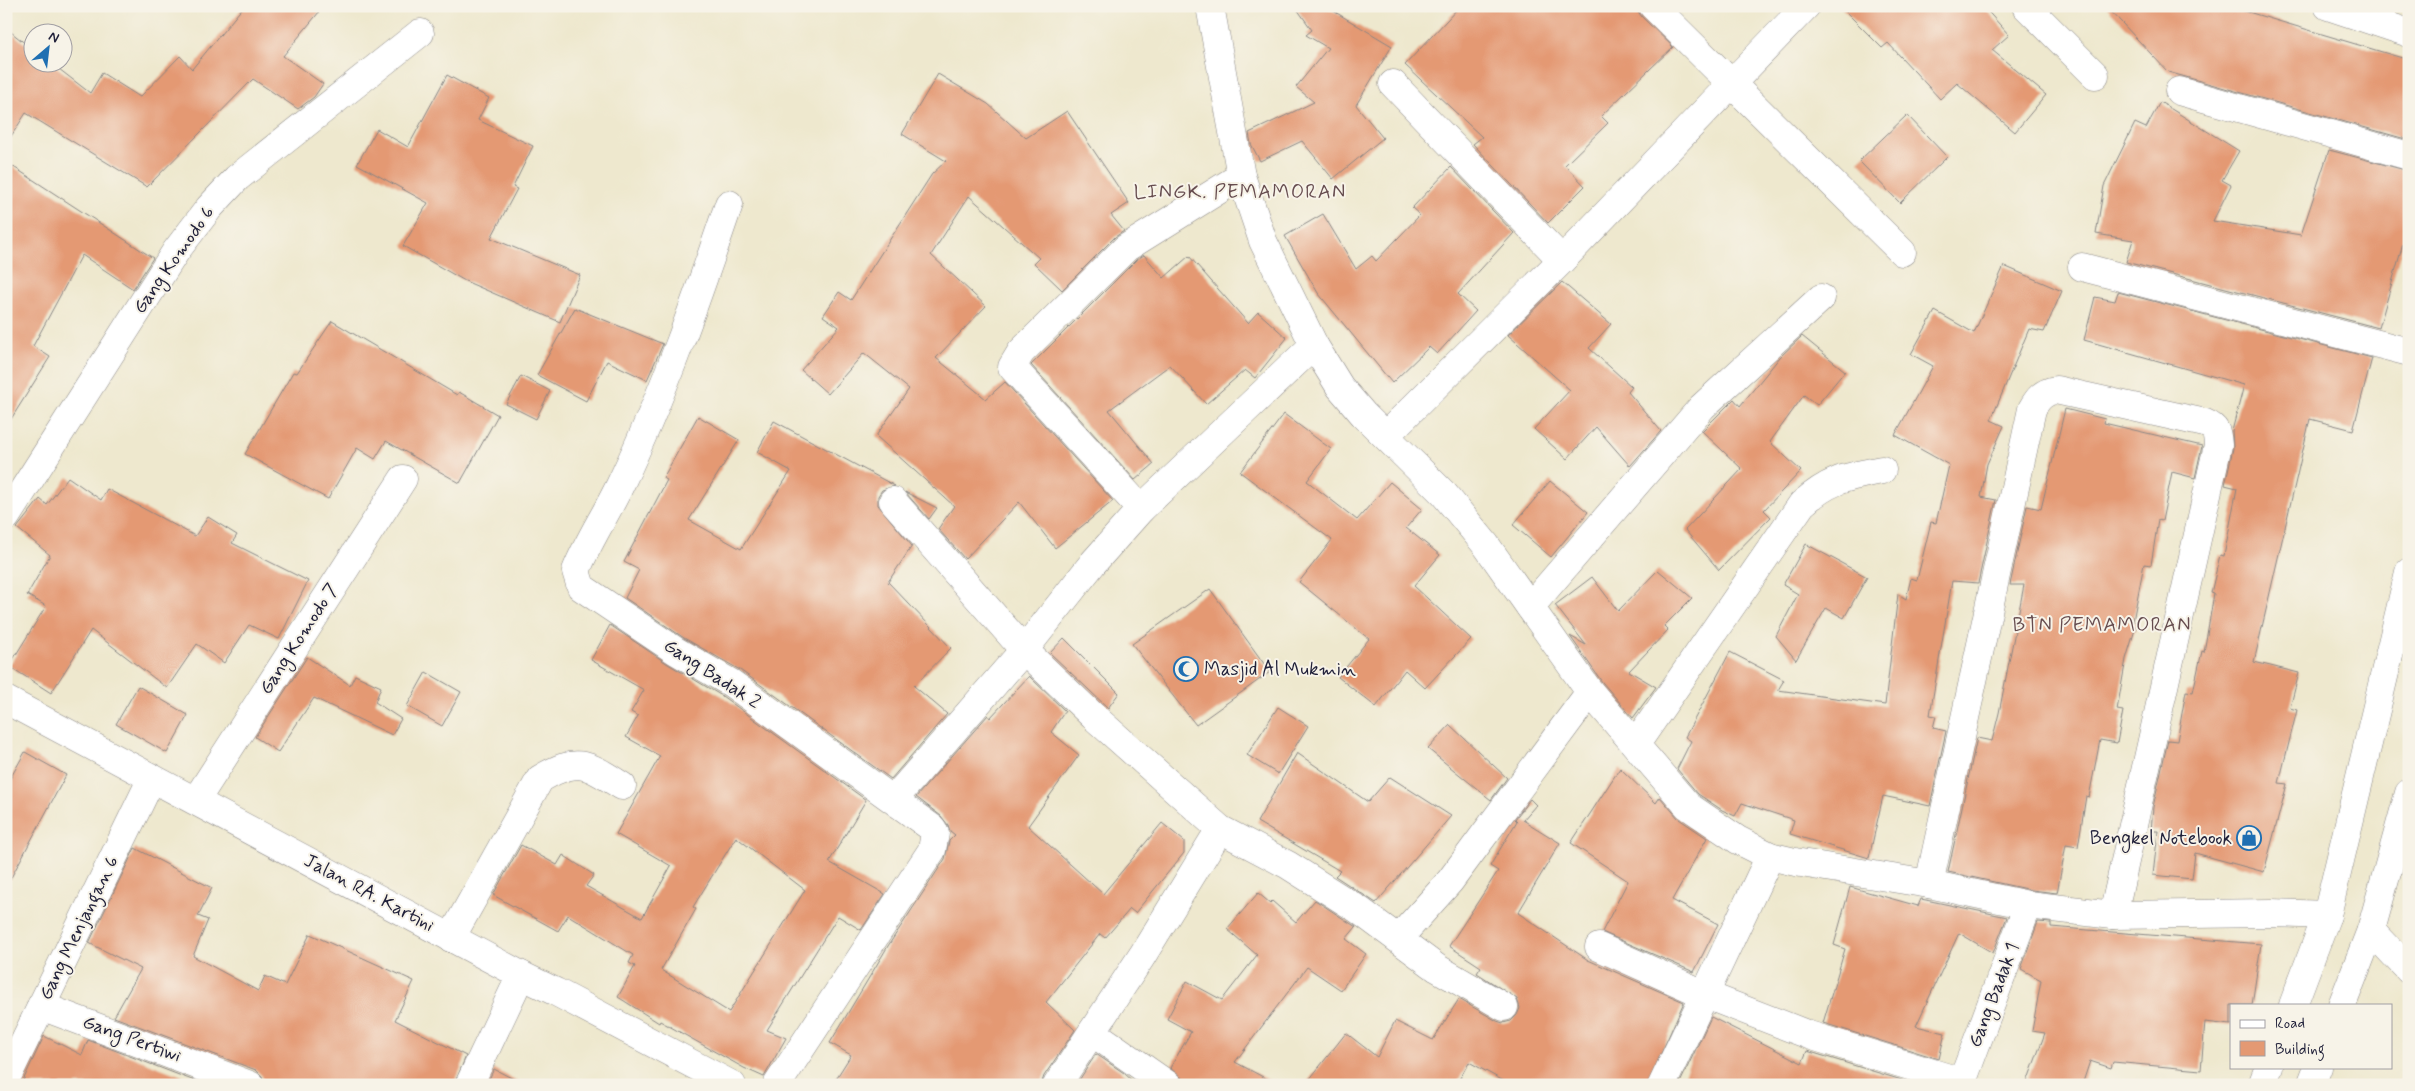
<svg xmlns="http://www.w3.org/2000/svg" width="2415" height="1091" viewBox="0 0 2415 1091" font-family="Mynerve,sans-serif">
  <style>
    .building { fill: #e49973; fill-rule: evenodd }
    .lines { fill: none; stroke-linecap: round; stroke-linejoin: round }
    .minor-casing { stroke: #888584; stroke-width: 29 }
    .major-casing { stroke: #888584; stroke-width: 29 }
    .minor { stroke: #fff; stroke-width: 28 }
    .major { stroke: #fff; stroke-width: 28 }
    .labels { text-anchor: middle; dominant-baseline: central; stroke-width: 4; stroke-linejoin: round; paint-order: stroke }
    .street-label { font-size: 19px; fill: #22223b; stroke: #f7f3e8 }
    .poi-label { font-size: 19px; fill: #22223b; stroke: #f7f3e8; text-anchor: start }
    .neighbourhood-label { font-size: 20px; letter-spacing: 1px; fill: #664c4f; stroke: #f7f3e8 }
  </style>
  <rect width="100%" height="100%" fill="#f7f3e8"/>
  <filter id="ink" filterUnits="userSpaceOnUse"><feTurbulence type="fractalNoise" baseFrequency=".02" numOctaves="2"/><feDisplacementMap in="SourceGraphic" scale="10" xChannelSelector="R" yChannelSelector="G"/><feConvolveMatrix kernelMatrix="1 2 1 2 8 2 1 2 1" color-interpolation-filters="sRGB"/></filter>
  <filter id="wash" filterUnits="userSpaceOnUse"><feTurbulence type="fractalNoise" baseFrequency=".0096" numOctaves="4" result="noise"/><feDisplacementMap in="SourceGraphic" scale="20" xChannelSelector="R" yChannelSelector="G"/><feGaussianBlur stdDeviation="1.12" result="paint"/><feColorMatrix in="noise" values="0 0 0 0 0 0 0 0 0 0 0 0 0 0 0 0 0 1.4 0 .05"/><feComposite in="paint" operator="in"/></filter>
  <g filter="url(#wash)">
    <rect width="100%" height="100%" fill="#eee8ce"/>
    <g id="blocks">
      <g class="building">
        <path d="M244 6H324L283 56 323 84 314 97 298 109 253 79 147 187 26 113 6 144V28L32 49V62H50L90 93 102 73 140 97 180 56 192 69Z"/>
        <path d="M1295 6H1325L1392 46 1356 105 1383 138 1333 179 1302 141 1260 161 1251 144 1249 133 1314 102 1296 87 1328 48 1306 35 1312 30Z"/>
        <path d="M1460 6H1634L1642 17 1673 47 1601 116 1608 123 1565 165 1585 186 1548 223 1473 144 1482 137 1405 65Z"/>
        <path d="M1840 6H1983L2009 35 1992 50 2046 95 2015 132 1957 83 1940 99 1888 43 1882 48Z"/>
        <path d="M2106 6H2228L2409 60V140L2168 72Z"/>
        <path d="M938 74 988 104 1026 138 1067 111 1129 203 1111 215 1124 231 1115 237 1062 290 1034 263 1039 258 969 196 931 255 986 306 936 358 986 399 1005 382 1113 501 1055 548 1019 502 965 559 938 529 954 506 876 436 909 389 864 353 828 394 801 370 839 327 823 316 839 292 851 300 932 174 946 161 902 134Z"/>
        <path d="M447 75 489 98 478 120 533 146 513 187 517 189 491 238 580 275 560 322 465 281 403 246 428 203 357 164 377 129 408 147Z"/>
        <path d="M2160 102 2239 151 2222 180 2231 185 2213 221 2301 235 2329 150 2409 171V246L2403 244 2379 328 2126 262 2133 240 2096 234 2104 186 2135 123 2146 128Z"/>
        <path d="M1907 115 1947 157 1900 203 1859 161Z"/>
        <path d="M6 162 153 258 133 289 82 255 33 346 50 357 6 427Z"/>
        <path d="M1451 167 1514 233 1458 294 1476 311 1437 354 1429 347 1392 383 1318 293 1285 236 1323 214 1356 269 1372 256 1376 261 1420 215 1412 208Z"/>
        <path d="M1144 255 1164 278 1189 256 1248 323 1258 312 1287 338 1255 378 1245 370 1206 404 1170 365 1109 410 1154 464 1135 480 1031 365 1136 260Z"/>
        <path d="M2004 266 2062 291 2044 332 2029 329 1991 420 2004 426 1987 464 1981 497 1996 500 1978 583 1952 581 1930 715 1936 716 1933 728 1946 731 1930 806 1883 796 1869 858 1790 834 1794 820 1742 803 1735 816 1722 810 1698 794 1677 769 1691 741 1685 737 1730 652 1784 680 1778 690 1885 705 1898 594 1906 599 1911 578 1917 580 1931 522 1936 523 1949 465 1895 435 1933 366 1911 354 1935 311 1974 333Z"/>
        <path d="M1562 282 1611 324 1589 348 1632 387 1628 392 1661 431 1630 466 1596 427 1567 459 1534 429 1570 390 1508 335Z"/>
        <path d="M2118 292 2372 358 2353 430 2310 419 2254 662 2299 673 2290 708 2297 710 2279 783 2287 784 2264 872 2195 853 2192 879 2153 875 2158 831H2151L2153 807 2168 740 2177 741 2186 691 2193 692 2202 651 2204 652 2214 594 2211 593 2220 555 2224 556 2237 488 2225 485 2233 448 2232 431 2244 385 2084 340 2095 297 2115 301Z"/>
        <path d="M575 308 663 344 647 380 607 361 586 401 537 375Z"/>
        <path d="M332 321 457 395 459 392 498 415 460 483 386 441 375 459 357 448 328 499 245 454 293 372 297 373Z"/>
        <path d="M1802 336 1845 371 1817 405 1804 395 1770 442 1801 471 1764 510 1771 517 1719 570 1685 530 1742 469 1702 431 1734 399 1740 406 1780 357Z"/>
        <path d="M521 376 550 391 536 419 506 404Z"/>
        <path d="M2065 409 2105 419 2104 423 2202 446 2195 478 2172 472 2162 521 2158 520 2151 565 2144 564 2133 621 2137 623 2126 659 2117 710 2123 711 2117 743 2100 740 2089 797 2086 796 2078 847 2066 845 2057 893 2031 890 1948 872 1977 738 1992 741 1999 713 2024 585H2010L2027 506 2041 509Z"/>
        <path d="M1284 414 1331 449 1307 481 1357 520 1390 482 1422 509 1406 528 1440 555 1414 586 1471 639 1425 688 1405 670 1376 707 1338 677 1369 639 1299 582 1332 540 1240 472Z"/>
        <path d="M698 416 739 440 689 520 741 549 791 471 757 452 774 421 895 486 882 490 878 496V505L912 546 888 582 951 648 914 686 947 714 891 779 740 670 684 638 625 598 639 570 624 562 667 480 663 478Z"/>
        <path d="M68 477 101 500 107 489 195 536 208 517 237 535 232 543 308 581 279 639 249 625 224 663 197 644 167 688 91 630 51 693 9 666 46 606 27 595 50 555 17 528 40 499 47 505Z"/>
        <path d="M1550 481 1588 512 1551 557 1513 525Z"/>
        <path d="M905 492 937 508 929 519Z"/>
        <path d="M1806 544 1867 577 1844 618 1826 608 1796 660 1776 636 1798 594 1783 585Z"/>
        <path d="M1658 570 1692 598 1664 626 1668 630 1629 671 1656 687 1633 718 1602 682 1570 636 1586 645 1555 605 1592 577 1618 611Z"/>
        <path d="M1210 589 1270 672 1196 725 1132 644Z"/>
        <path d="M610 625 668 664 722 696 866 800 829 862 885 894 861 930 838 916 767 1030 786 1038 764 1077 744 1068 660 1021 659 1023 618 997 635 966 629 963 633 955 568 915 558 931 493 895 521 845 557 865 563 855 594 875 586 886 642 918 671 866 616 834 660 756 626 737 638 716 631 712 644 690 591 660ZM736 837 805 890 729 1012 661 970 696 909 693 907Z"/>
        <path d="M1064 638 1119 693 1108 708 1050 653Z"/>
        <path d="M307 657 350 685 355 675 381 687 375 702 401 719 392 735 314 698 278 752 255 737Z"/>
        <path d="M426 672 461 692 442 726 407 706Z"/>
        <path d="M1029 676 1065 711 1051 732 1079 755 1028 826 1103 894 1162 823 1184 841V853L1135 913 1130 909 1105 938 1100 934 1046 1002 1075 1030 1044 1076 1041 1085H832L851 1055 830 1043 888 946 945 859 949 841 955 835 950 831 948 825 941 816 916 797 988 715 990 718Z"/>
        <path d="M138 686 188 715 167 753 116 724Z"/>
        <path d="M1278 707 1308 726 1278 774 1247 755Z"/>
        <path d="M1450 725 1507 778 1491 800 1428 749Z"/>
        <path d="M25 752 66 775 6 887V786Z"/>
        <path d="M1297 753 1368 802 1390 777 1451 816 1376 903 1335 876 1340 871 1257 822Z"/>
        <path d="M1620 768 1656 803 1660 797 1679 819 1707 838 1672 900 1718 924 1694 972 1602 932 1628 881 1571 843Z"/>
        <path d="M1530 799 1536 805 1523 820 1560 843 1518 913 1588 960 1684 1002 1647 1085H1511L1469 1062 1456 1085H1305L1346 1033 1377 1057 1395 1021 1433 1040 1459 999 1497 1021 1503 1023 1511 1021 1517 1015 1520 1008 1517 999 1477 973 1481 967 1449 946 1498 871 1490 866 1517 821 1515 819Z"/>
        <path d="M135 848 212 888 198 916 208 920 193 956 258 991 265 976 285 985 310 934 414 981 395 1020 466 1056 454 1085H265L262 1076 256 1070 114 1017 141 969 89 943Z"/>
        <path d="M1850 887 1918 906 1921 899 2007 917 1993 953 1959 933 1916 1026 1945 1033 1939 1059 1823 1023 1845 949 1834 945Z"/>
        <path d="M1258 893 1270 903 1272 901 1296 922 1315 900 1356 927 1346 939 1366 954 1341 990 1307 967 1235 1062 1278 1085H1183L1182 1078 1170 1068 1191 1032 1167 1019 1187 981 1222 1000 1257 955 1227 929Z"/>
        <path d="M2038 922 2051 923V927L2261 944 2252 1005H2231V1025L2205 1022 2201 1070 2113 1062 2111 1068 2090 1061 2082 1085H2026L2045 1033 2032 1031 2041 980 2021 969Z"/>
        <path d="M1711 1017 1802 1063 1807 1051 1918 1085H1679Z"/>
        <path d="M44 1036 82 1055 88 1040 205 1085H21Z"/>
        <path d="M1096 1054 1124 1073 1137 1085H1076Z"/>
        <path d="M494 1069 525 1085H486Z"/>
      </g>
    </g>
  </g>
  <g filter="url(#ink)">
    <use href="#blocks" fill-opacity="0" stroke="#888584" stroke-width="1"/>
    <g class="lines">
      <defs>
        <g id="minor">
          <path d="M1210 6 1241 176 1263 241 1314 345 1340 387 1364 415 1444 494 1486 545 1590 692 1688 806 1738 840 1770 856 1795 862 1929 884 2028 905 2113 915 2271 913 2327 915"/>
          <path d="M1653 6 1902 252"/>
          <path d="M2026 6 2095 75"/>
          <path d="M2328 6 2409 33"/>
          <path d="M1393 84 1562 260"/>
          <path d="M2179 91 2409 156"/>
          <path d="M729 204C697 298 664 393 621 483 607 513 588 541 576 571L581 587 676 651 731 683 932 828 935 833 932 850 777 1085"/>
          <path d="M2082 267 2409 352"/>
          <path d="M1386 435 1562 260 1806 6"/>
          <path d="M893 501 1024 650 1093 716 1220 829 1288 865 1359 910 1398 939 1450 881 1590 692"/>
          <path d="M1141 509 1012 367 1021 352 1126 248 1241 176"/>
          <path d="M6 517 176 251 209 208 237 178 420 33"/>
          <path d="M1530 607 1702 407 1821 298"/>
          <path d="M6 700 521 975 556 992 732 1085"/>
          <path d="M1636 744 1802 504C1830 479 1847 477 1882 470"/>
          <path d="M894 799 1024 650 1093 563 1141 509 1314 345"/>
          <path d="M196 800 403 479"/>
          <path d="M1929 884 2032 409C2038 398 2043 392 2056 390L2205 423C2217 428 2217 433 2218 445L2113 915"/>
          <path d="M2371 930 2409 970"/>
          <path d="M451 938 540 779C578 756 587 764 622 786"/>
          <path d="M1398 939 1437 968 1504 1007"/>
          <path d="M1599 947 1706 995 1809 1035 1962 1082"/>
          <path d="M41 1006 250 1085"/>
          <path d="M1092 1032 1168 1085"/>
          <path d="M6 1079 152 778"/>
          <path d="M469 1085 521 975"/>
          <path d="M1057 1085 1142 956 1220 829"/>
          <path d="M1662 1085 1770 856"/>
          <path d="M1961 1085 2028 905"/>
        </g>
        <g id="major">
          <path d="M2293 1005 2327 915 2409 572"/>
          <path d="M2342 1005 2371 930 2409 793"/>
          <path d="M2262 1085 2269 1067"/>
          <path d="M2311 1085 2318 1067"/>
        </g>
      </defs>
      <use href="#minor" class="minor-casing"/>
      <use href="#major" class="major-casing"/>
      <use href="#minor" class="minor"/>
      <use href="#major" class="major"/>
    </g>
  </g>
  <defs>
    <symbol id="mosque-ring" viewBox="-11 -11 22 22"><circle r="9.5" fill="#f7f3e8" stroke="#1f6fb2" stroke-width="1.5"/><path d="M3.5-4.9A6 6 0 1 0 3.5 4.9A5 5 0 1 1 3.5-4.9Z" fill="#1f6fb2"/></symbol>
    <symbol id="shop-ring" viewBox="-11 -11 22 22"><circle r="9.5" fill="#f7f3e8" stroke="#1f6fb2" stroke-width="1.5"/><path d="M-5-2.5h2.3a2.7 3.5 0 0 1 5.4 0H5L5.5 6h-11ZM-1.5-2.5h3a1.5 2.3 0 0 0-3 0Z" fill="#1f6fb2"/></symbol>
  </defs>
  <g fill-rule="evenodd">
    <use href="#mosque-ring" x="1172" y="655" width="28" height="28"/>
    <use href="#shop-ring" x="2235" y="824" width="28" height="28"/>
  </g>
  <g class="labels">
    <g class="street-label">
      <text transform="translate(174 260) rotate(-55)">Gang Komodo 6</text>
      <text transform="translate(299 639) rotate(-57)">Gang Komodo 7</text>
      <text transform="translate(712 674) rotate(33)">Gang Badak 2</text>
      <text transform="translate(369 893) rotate(28)">Jalan RA. Kartini</text>
      <text transform="translate(79 928) rotate(-64)">Gang Menjangan 6</text>
      <text transform="translate(1994 995) rotate(-69)">Gang Badak 1</text>
      <text transform="translate(132 1039) rotate(20)">Gang Pertiwi</text>
    </g>
    <g class="poi-label">
      <text x="1204" y="669">Masjid Al Mukmin</text>
      <text x="2232" y="838" text-anchor="end">Bengkel Notebook</text>
    </g>
    <g class="neighbourhood-label">
      <text x="1240" y="192">LINGK. PEMAMORAN</text>
      <text x="2102" y="625">BTN PEMAMORAN</text>
    </g>
  </g>
  <rect width="2415" height="1091" fill="none" stroke="#f7f3e8" stroke-width="25"/>
  <rect x="2230" y="1004" width="162" height="65" fill="#f7f3e8" stroke="#a29fa3"/>
  <rect x="2240" y="1020" width="25" height="8" fill="#ffffff" stroke="#a29fa3"/>
  <text x="2275" y="1028" font-size="15" fill="#22223b">Road</text>
  <rect x="2240" y="1041" width="25" height="15" fill="#e49973" stroke="#a29fa3"/>
  <text x="2275" y="1054" font-size="15" fill="#22223b">Building</text>
  <g transform="translate(48 48) rotate(28)"><circle r="24" fill="#f7f3e8" stroke="#a29fa3"/>
  <path d="M0-4L9 19L0 12L-9 19Z" fill="#1f6fb2"/>
  <text y="-8" font-size="14" font-weight="bold" text-anchor="middle" fill="#22223b">N</text>
  </g>
</svg>
